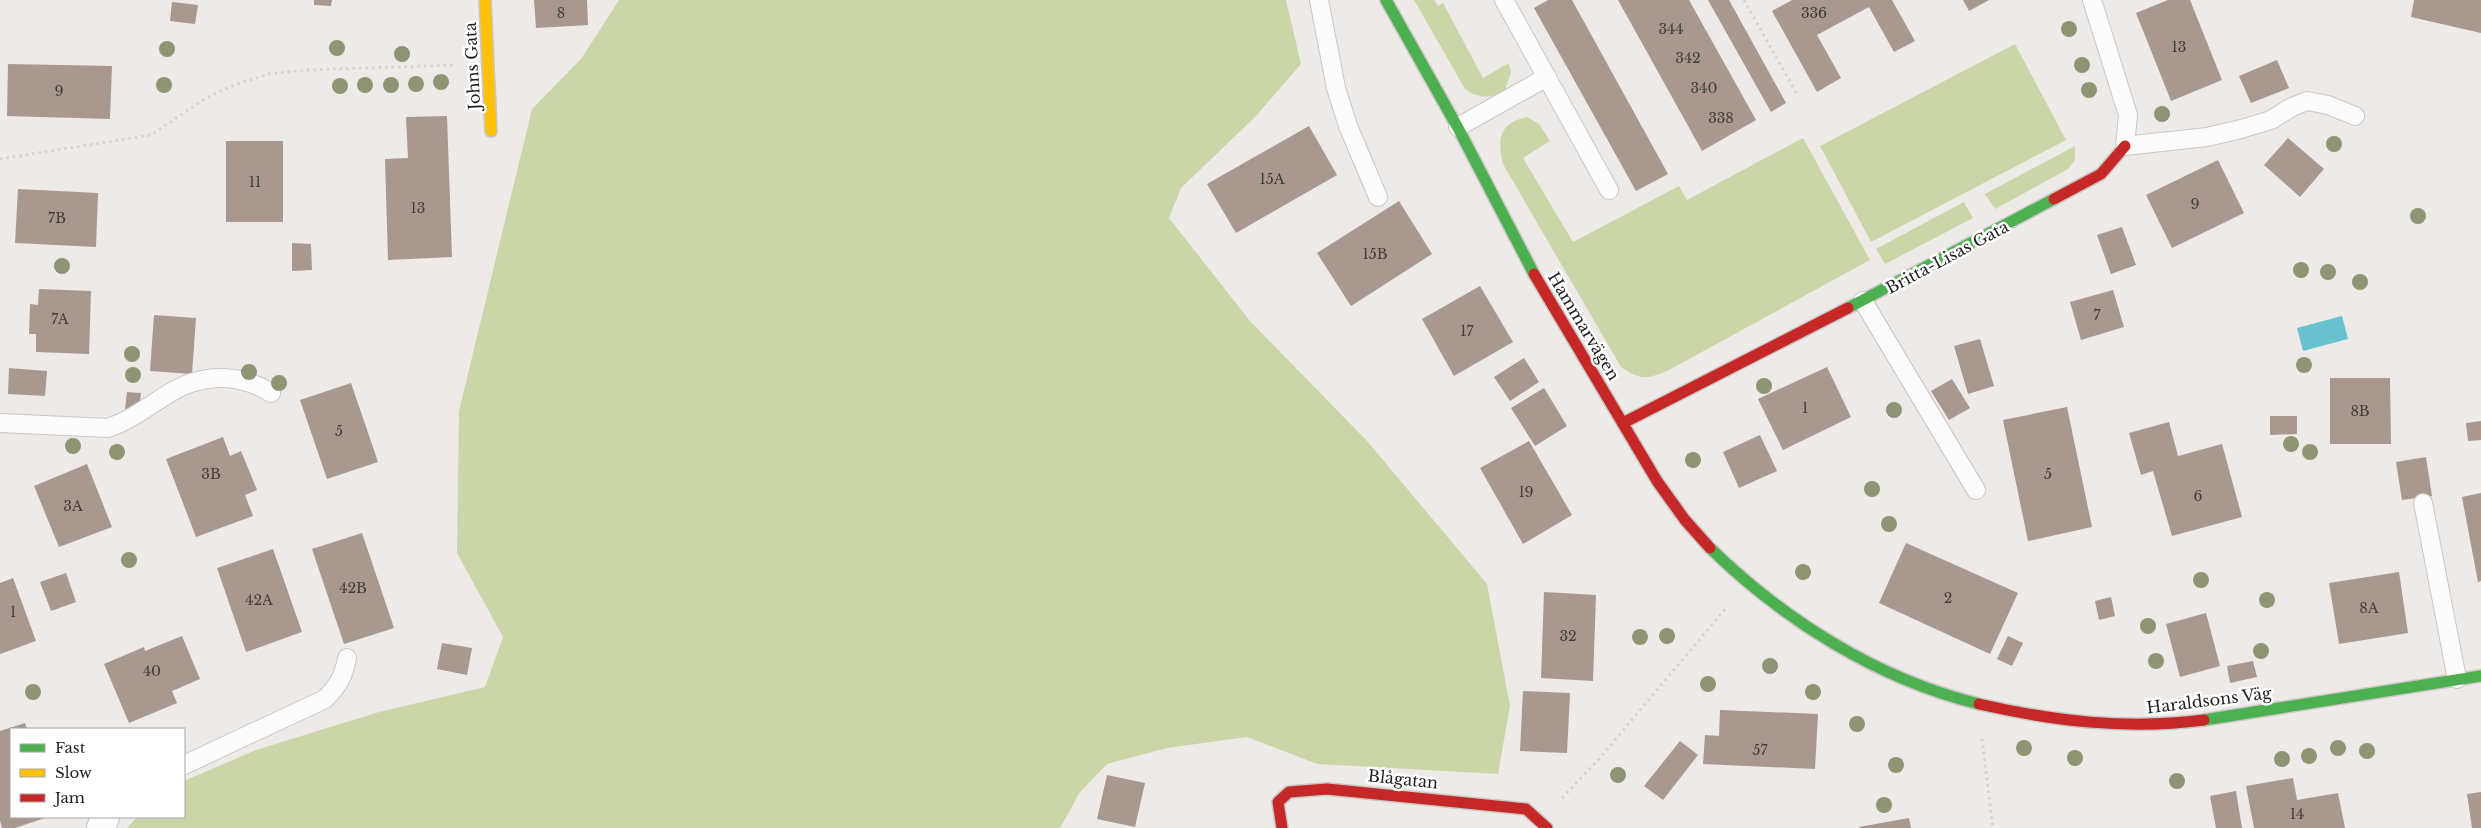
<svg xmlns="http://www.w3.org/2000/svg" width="2481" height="828" viewBox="0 0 2481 828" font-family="'Libre Baskerville',serif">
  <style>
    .green { fill: #cbd6a8 }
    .water { fill: #68c2d0 }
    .building { fill: #a8988f }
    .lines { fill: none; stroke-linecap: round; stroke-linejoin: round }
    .lane-casing { stroke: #cac7c5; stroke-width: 20 }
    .street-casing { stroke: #cac7c5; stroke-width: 30 }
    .fast-casing { stroke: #cac7c5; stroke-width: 14 }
    .slow-casing { stroke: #cac7c5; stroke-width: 14 }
    .jam-casing { stroke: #cac7c5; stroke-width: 14 }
    .path { stroke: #d4d3d3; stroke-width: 3; stroke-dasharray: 2.5 4; stroke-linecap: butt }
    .lane { stroke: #fcfcfc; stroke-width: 18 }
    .street { stroke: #fcfcfc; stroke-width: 28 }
    .fast { stroke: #4caf50; stroke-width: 11 }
    .slow { stroke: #ffc107; stroke-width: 11 }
    .jam { stroke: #c62828; stroke-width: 11 }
    .tree { fill: #8f9574 }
    .labels { text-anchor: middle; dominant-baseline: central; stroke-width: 5; stroke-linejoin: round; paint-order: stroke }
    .number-label { font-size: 14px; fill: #433d3a }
    .street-label { font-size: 16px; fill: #211f1e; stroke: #fff }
  </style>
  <rect width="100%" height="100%" fill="#eeeae8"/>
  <g class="green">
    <path d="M619 0H1286L1301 64 1255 117 1181 188 1169 218 1250 321 1368 442 1487 584 1510 706 1498 774 1317 764 1247 737 1167 748 1107 764 1080 792 1060 828H127L137 817H184V781L256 750 379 712 485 687 503 637 457 553 459 411 532 109 581 59Z"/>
    <path d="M1414 0H1434L1438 6 1443 3 1483 78 1509 63 1511 72 1505 90C1490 99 1479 99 1465 89Z"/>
    <path d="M2015 44 2066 140 1871 242 1820 146Z"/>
    <path d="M1527 117 1539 124 1550 141 1523 158 1573 242 1679 186 1687 200 1803 138 1870 260 1669 370C1648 379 1641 381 1621 367L1503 164C1497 139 1499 123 1527 117Z"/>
    <path d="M2075 146V160L2068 169 1995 209 1985 194Z"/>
    <path d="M1964 202 1973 218 1885 264 1876 249Z"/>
  </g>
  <path class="water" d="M2342 316 2348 339 2303 351 2297 328Z"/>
  <g class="building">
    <path d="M314 0H332L331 6 314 5Z"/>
    <path d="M534 0H587L588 25 536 28Z"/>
    <path d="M1548 0H1572L1668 174 1636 191 1534 8Z"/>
    <path d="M1618 0H1689L1756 120 1702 151Z"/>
    <path d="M1708 0H1729L1786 103 1771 112Z"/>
    <path d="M1792 0H1892L1915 41 1894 52 1869 7 1817 35 1841 78 1817 92 1772 11Z"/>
    <path d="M1963 0H1989L1969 11Z"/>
    <path d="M2168 0H2190L2222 80 2171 101 2136 13Z"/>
    <path d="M2414 0H2481V33L2411 17Z"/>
    <path d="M172 2 198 5 195 24 170 21Z"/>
    <path d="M2277 60 2289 88 2251 103 2239 76Z"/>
    <path d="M8 64 112 66 110 119 7 116Z"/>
    <path d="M447 116 452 257 388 260 385 159 408 158 406 117Z"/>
    <path d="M1309 126 1337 175 1236 233 1207 184Z"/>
    <path d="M2288 138 2324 169 2300 197 2264 165Z"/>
    <rect x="226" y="141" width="57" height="81"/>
    <path d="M2218 160 2244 213 2172 248 2146 195Z"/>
    <path d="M18 189 98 193 96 247 15 243Z"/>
    <path d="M1399 201 1432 254 1351 306 1317 253Z"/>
    <path d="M2122 227 2136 265 2111 274 2097 235Z"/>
    <path d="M292 243 311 244 312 270 292 271Z"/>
    <path d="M1480 286 1513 342 1454 376 1422 319Z"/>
    <path d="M39 289 91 291 89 354 36 352V334H29L30 304 38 305Z"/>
    <path d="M2113 290 2124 327 2081 340 2070 302Z"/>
    <path d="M154 315 196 318 192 374 150 371Z"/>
    <path d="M1980 339 1994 386 1968 394 1954 346Z"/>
    <path d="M1524 358 1539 382 1510 401 1494 377Z"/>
    <path d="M1827 367 1851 417 1783 450 1758 399Z"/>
    <path d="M9 368 47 371 45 396 8 394Z"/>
    <path d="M2330 378H2390L2391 444H2330Z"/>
    <path d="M1952 379 1970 408 1949 420 1931 391Z"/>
    <path d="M351 383 378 462 327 479 300 400Z"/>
    <path d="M1544 388 1567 426 1535 446 1511 408Z"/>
    <path d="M127 392 141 393 139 410 125 409Z"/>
    <path d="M2067 407 2092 527 2028 541 2003 420Z"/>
    <path d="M2270 416H2297V434L2270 435Z"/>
    <path d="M2481 421V440L2468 441 2466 423Z"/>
    <path d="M2169 422 2178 456 2222 444 2242 517 2172 536 2153 471 2141 475 2129 433Z"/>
    <path d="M1760 435 1777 471 1739 488 1723 452Z"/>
    <path d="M223 437 230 456 241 451 257 490 245 495 253 516 196 537 166 459Z"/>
    <path d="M1529 441 1572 515 1523 544 1480 468Z"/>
    <path d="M2426 457 2432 496 2402 500 2396 462Z"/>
    <path d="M87 464 112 527 59 547 34 486Z"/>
    <path d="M2481 493V581L2478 582 2462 497Z"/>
    <path d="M362 533 394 628 344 644 312 549Z"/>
    <path d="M1906 543 2018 593 1990 654 1879 603Z"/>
    <path d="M273 549 302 632 246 652 217 568Z"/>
    <path d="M2399 572 2408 633 2339 644 2329 583Z"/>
    <path d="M66 573 76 602 51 611 40 582Z"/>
    <path d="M13 578 36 641 0 654V583Z"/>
    <path d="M1544 592 1596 595 1593 681 1541 678Z"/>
    <path d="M2111 597 2115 616 2099 620 2095 601Z"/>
    <path d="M2206 613 2220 666 2180 677 2166 624Z"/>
    <path d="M182 636 200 679 172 691 177 703 129 723 104 664 144 647 145 651Z"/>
    <path d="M2008 636 2023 643 2012 666 1997 659Z"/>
    <path d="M442 643 472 648 467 675 437 669Z"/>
    <path d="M2253 661 2257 677 2230 683 2227 666Z"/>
    <path d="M1523 691 1570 693 1567 753 1520 751Z"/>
    <path d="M1720 710 1818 714 1815 769 1703 764 1705 735 1719 736Z"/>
    <path d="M25 723 27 729H11V817H48L15 828H2L0 821V731Z"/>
    <path d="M1680 741 1698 755 1663 800 1644 786Z"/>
    <path d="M1107 775 1145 783 1135 827 1097 819Z"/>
    <path d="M2293 778 2297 800 2338 793 2345 828H2254L2246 786Z"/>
    <path d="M2236 791 2242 828H2216L2210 796Z"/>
    <path d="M2481 792V828H2472L2467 794Z"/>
    <path d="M1909 818 1911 828H1860L1859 827Z"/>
  </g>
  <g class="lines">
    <defs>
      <g id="lane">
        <path d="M1319 0 1336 88 1348 126 1378 197"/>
        <path d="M1504 0 1609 190"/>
        <path d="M2092 0 2128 115 2125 146 2207 137 2241 129 2271 120 2292 107 2307 101 2328 105 2355 116"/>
        <path d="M1458 127 1547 77"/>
        <path d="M1863 301 1976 490"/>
        <path d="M0 423 108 428C152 413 174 376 224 378 242 379 256 383 271 393"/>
        <path d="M2423 503 2457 679"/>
        <path d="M184 765 325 699C338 686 344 676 347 658"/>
      </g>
      <path id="street" d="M101 828 105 817"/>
      <g id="fast">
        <path d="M1386 0 1458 128 1534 274"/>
        <path d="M1848 308 2054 199"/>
        <path d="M1710 548C1784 620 1877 679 1979 704"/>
        <path d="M2204 720 2481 676"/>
      </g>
      <path id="slow" d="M485 0 491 131"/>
      <g id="jam">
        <path d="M2054 199 2101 174 2125 146"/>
        <path d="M1534 274 1657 481 1685 520 1710 548"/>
        <path d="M1623 423 1848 308"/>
        <path d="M1979 704C2053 721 2127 730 2204 720"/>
        <path d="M1282 828 1278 802 1289 792 1327 789 1526 809 1547 828"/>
      </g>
    </defs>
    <use href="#lane" class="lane-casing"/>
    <use href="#street" class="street-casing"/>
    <use href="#fast" class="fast-casing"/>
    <use href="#slow" class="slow-casing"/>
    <use href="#jam" class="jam-casing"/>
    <g class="path">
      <path d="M1744 0 1798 96"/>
      <path d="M0 159 151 135 206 98 234 85 269 74 305 70 455 65"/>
      <path d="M1982 739 1993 828"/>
      <path d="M1562 798 1598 760 1726 608"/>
    </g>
    <use href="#lane" class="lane"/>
    <use href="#street" class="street"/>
    <use href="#fast" class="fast"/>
    <use href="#slow" class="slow"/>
    <use href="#jam" class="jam"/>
  </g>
  <g class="tree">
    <circle cx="2069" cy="29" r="8"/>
    <circle cx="337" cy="48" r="8"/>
    <circle cx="167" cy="49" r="8"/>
    <circle cx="402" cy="54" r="8"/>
    <circle cx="2082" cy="65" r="8"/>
    <circle cx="441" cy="82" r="8"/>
    <circle cx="416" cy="84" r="8"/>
    <circle cx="164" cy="85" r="8"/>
    <circle cx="365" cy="85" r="8"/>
    <circle cx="391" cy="85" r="8"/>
    <circle cx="340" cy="86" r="8"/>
    <circle cx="2089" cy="90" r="8"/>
    <circle cx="2162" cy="114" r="8"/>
    <circle cx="2334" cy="144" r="8"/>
    <circle cx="2418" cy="216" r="8"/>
    <circle cx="62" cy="266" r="8"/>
    <circle cx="2301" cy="270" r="8"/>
    <circle cx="2328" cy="272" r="8"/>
    <circle cx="2360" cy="282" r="8"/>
    <circle cx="132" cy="354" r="8"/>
    <circle cx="2304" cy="365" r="8"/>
    <circle cx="249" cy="372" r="8"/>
    <circle cx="133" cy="375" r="8"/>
    <circle cx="279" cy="383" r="8"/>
    <circle cx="1764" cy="386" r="8"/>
    <circle cx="1894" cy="410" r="8"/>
    <circle cx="2291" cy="444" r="8"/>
    <circle cx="73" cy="446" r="8"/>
    <circle cx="117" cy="452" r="8"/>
    <circle cx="2310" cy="452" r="8"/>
    <circle cx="1693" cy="460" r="8"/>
    <circle cx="1872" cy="489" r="8"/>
    <circle cx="1889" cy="524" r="8"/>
    <circle cx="129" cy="560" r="8"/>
    <circle cx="1803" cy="572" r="8"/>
    <circle cx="2201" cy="580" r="8"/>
    <circle cx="2267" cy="600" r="8"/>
    <circle cx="2148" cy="626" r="8"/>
    <circle cx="1667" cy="636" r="8"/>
    <circle cx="1640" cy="637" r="8"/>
    <circle cx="2261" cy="651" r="8"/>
    <circle cx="2156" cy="661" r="8"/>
    <circle cx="1770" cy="666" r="8"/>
    <circle cx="1708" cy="684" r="8"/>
    <circle cx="33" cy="692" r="8"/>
    <circle cx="1813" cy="692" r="8"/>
    <circle cx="1857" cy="724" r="8"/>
    <circle cx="2024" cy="748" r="8"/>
    <circle cx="2338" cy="748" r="8"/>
    <circle cx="2367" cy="751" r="8"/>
    <circle cx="2309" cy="756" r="8"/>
    <circle cx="2075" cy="758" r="8"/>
    <circle cx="2282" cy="759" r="8"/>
    <circle cx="1896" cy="765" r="8"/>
    <circle cx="1618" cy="775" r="8"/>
    <circle cx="2177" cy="781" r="8"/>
    <circle cx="1884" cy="805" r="8"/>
  </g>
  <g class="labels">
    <g class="number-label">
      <text x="561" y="13">8</text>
      <text x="1814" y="13">336</text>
      <text x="1671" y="29">344</text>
      <text x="2179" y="47">13</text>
      <text x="1688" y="58">342</text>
      <text x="1704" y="88">340</text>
      <text x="59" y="91">9</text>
      <text x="1721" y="118">338</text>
      <text x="1272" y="179">15A</text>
      <text x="255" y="182">11</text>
      <text x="2195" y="204">9</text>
      <text x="418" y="208">13</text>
      <text x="57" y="218">7B</text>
      <text x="1375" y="254">15B</text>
      <text x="2097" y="315">7</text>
      <text x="60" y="319">7A</text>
      <text x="1467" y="331">17</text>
      <text x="1805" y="408">1</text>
      <text x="2360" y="411">8B</text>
      <text x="339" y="431">5</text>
      <text x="211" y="474">3B</text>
      <text x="2048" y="474">5</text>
      <text x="1526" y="492">19</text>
      <text x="2198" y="496">6</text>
      <text x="73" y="506">3A</text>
      <text x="353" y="588">42B</text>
      <text x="1948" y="598">2</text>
      <text x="259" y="600">42A</text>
      <text x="2369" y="608">8A</text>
      <text x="13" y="612">1</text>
      <text x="1568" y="636">32</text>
      <text x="152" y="671">40</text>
      <text x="1760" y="750">57</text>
      <text x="2297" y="814">14</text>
    </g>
    <g class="street-label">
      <text transform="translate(472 66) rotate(-93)">Johns Gata</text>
      <text transform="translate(1947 257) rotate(-28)">Britta-Lisas Gata</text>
      <text transform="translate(1584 326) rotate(59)">Hammarvägen</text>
      <text transform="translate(2209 700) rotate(-7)">Haraldsons Väg</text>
      <text transform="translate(1403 779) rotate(6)">Blågatan</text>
    </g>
  </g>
  <rect x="10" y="728" width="175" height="90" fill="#ffffff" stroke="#a6a5a5"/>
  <rect x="20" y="744" width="25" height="8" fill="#4caf50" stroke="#a6a5a5"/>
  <text x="55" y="753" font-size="15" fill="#211f1e">Fast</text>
  <rect x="20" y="769" width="25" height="8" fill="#ffc107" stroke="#a6a5a5"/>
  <text x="55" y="778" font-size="15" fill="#211f1e">Slow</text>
  <rect x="20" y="794" width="25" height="8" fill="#c62828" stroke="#a6a5a5"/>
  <text x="55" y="803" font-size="15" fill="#211f1e">Jam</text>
</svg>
